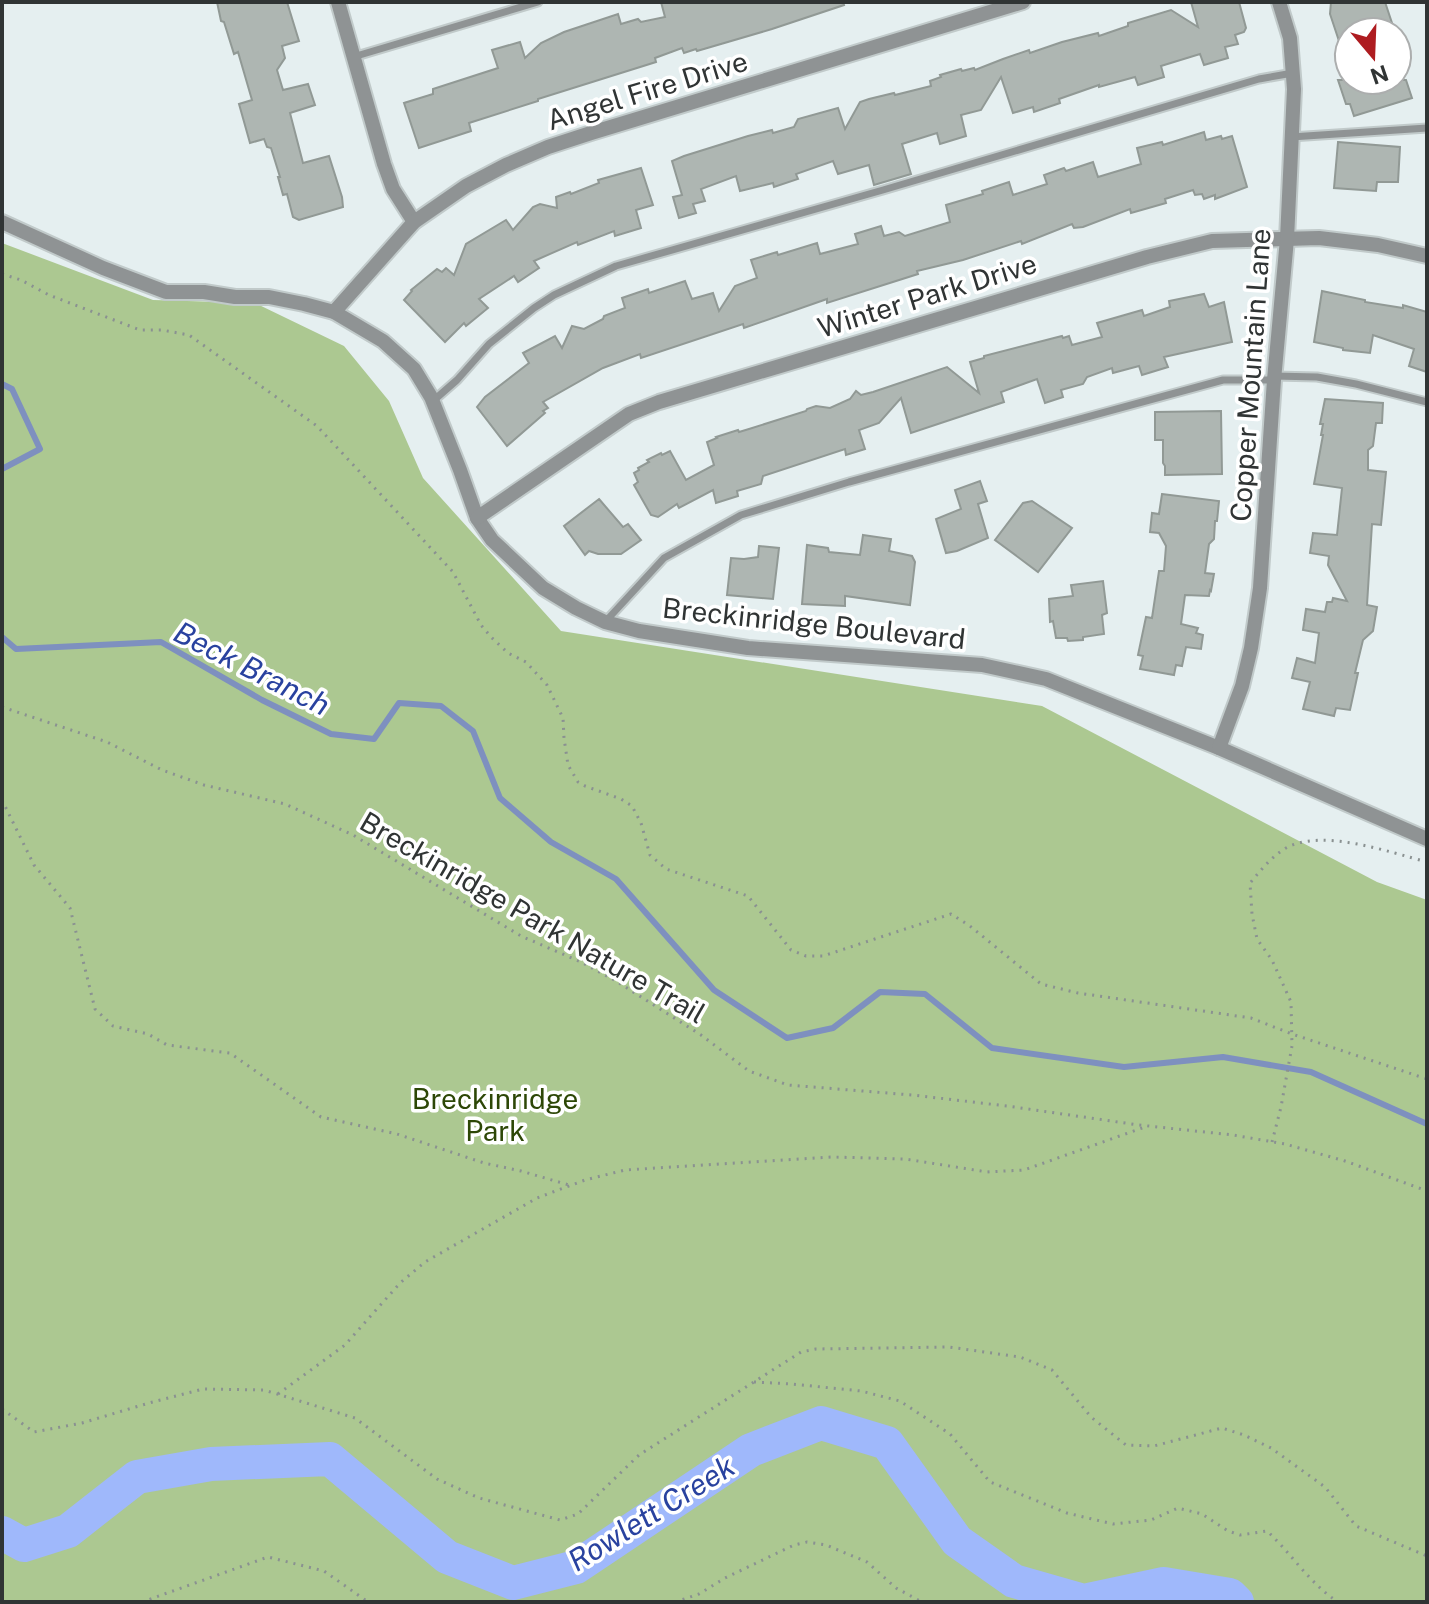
<svg xmlns="http://www.w3.org/2000/svg" width="1429" height="1604" viewBox="0 0 1429 1604" font-family="'Public Sans',sans-serif">
  <style>
    .green { fill: #acc891 }
    .lines { fill: none; stroke-linecap: round; stroke-linejoin: round }
    .stream { stroke: #7e90bf; stroke-width: 6 }
    .river { stroke: #9fb8fb; stroke-width: 34 }
    .building { fill: #aeb6b2; stroke: #919995; stroke-width: 2 }
    .lane-casing { stroke: #c1caca; stroke-width: 11 }
    .street-casing { stroke: #c1caca; stroke-width: 18 }
    .path { stroke: #8a9191; stroke-width: 3; stroke-dasharray: 2 6; stroke-linecap: butt }
    .lane { stroke: #8f9394; stroke-width: 7 }
    .street { stroke: #8f9394; stroke-width: 14 }
    .labels { text-anchor: middle; dominant-baseline: central; stroke-width: 7; stroke-linejoin: round; paint-order: stroke }
    .street-label { font-size: 28px; fill: #303434; stroke: #fff }
    .park-label { font-size: 28px; fill: #2d4706; stroke: #fff }
    .water-label { font-size: 30px; font-style: italic; fill: #29429f; stroke: #fff }
  </style>
  <rect width="100%" height="100%" fill="#e5eff0"/>
  <path class="green" d="M2 243 153 300 255 303 344 346 389 401 423 478 561 631 1042 706 1377 882 1427 900V1602H2Z"/>
  <g class="lines">
    <g class="stream">
      <path d="M2 384 12 389 40 449 2 469"/>
      <path d="M2 637 16 649 161 642 262 700 331 734 374 739 399 703 441 706 473 731 500 798 551 842 616 879 714 990 787 1038 833 1028 880 992 925 994 992 1048 1124 1067 1223 1057 1311 1072 1427 1124"/>
    </g>
    <path class="river" d="M2 1533 24 1545 68 1531 137 1477 211 1464 330 1459 447 1557 513 1583 576 1567 751 1450 821 1423 887 1443 957 1541 1014 1581 1084 1601 1164 1584 1230 1595 1237 1602"/>
  </g>
  <g class="building">
    <path d="M217 2H287L299 41 282 46 285 58 277 70 283 90 308 84 315 105 290 113 303 163 329 156 342 197 343 207 299 220 293 217 287 194 283 195 278 177H280L271 148 267 147 264 139 250 143 239 104 252 100 238 52 234 54 224 22 221 21Z"/>
    <path d="M661 2H843L844 5 772 29 697 51 696 49 684 53 682 48 655 58 656 62 538 99V101L469 123 471 131 419 148 404 103 433 94V89L498 68 492 50 520 42 525 58 541 43 564 32 618 14 621 24 638 19 641 22 665 17Z"/>
    <path d="M1191 2H1239L1246 28 1244 32 1235 35 1238 44 1225 47 1228 58 1204 65 1200 54 1161 66 1164 77 1138 85 1135 77 1099 87V85L1059 99 1060 103 1034 112 1033 107 1013 113 1001 77 981 110 961 115 966 136 940 144 937 133 902 144 911 174 874 185 869 165 838 174 833 161 796 174 798 179 774 187 773 183 740 191 736 176 701 189 705 201 693 204 696 213 679 218 673 197 682 195 672 161 684 156 748 136 772 130 773 133 794 127 798 119 838 108 845 129 860 102 869 99 894 93 895 95 931 86 930 81 941 77 940 75 961 69 962 71 974 68 975 70 1003 59 1029 50 1030 53 1062 42 1098 33 1099 36 1128 26V23L1171 10 1198 27Z"/>
    <path d="M1331 2H1385L1395 32H1349V62H1346L1330 14Z"/>
    <path d="M1338 80H1406L1412 98 1354 116 1350 104H1346Z"/>
    <path d="M1204 132 1206 140 1221 136 1222 139 1232 136 1247 187 1215 199V195L1204 199 1202 194 1195 195 1193 190 1165 199 1166 203 1131 213 1130 209 1083 227 1074 228 1072 224 1022 244 1021 241 963 260 917 271 918 274 827 303V299L744 328 743 324 641 358 640 354 603 368 543 402 548 408 543 411 545 413 507 446 477 407 485 397 529 363 523 353 555 336 562 348 572 326 584 329 603 319 604 316 625 308 622 298 648 289 649 293 685 281 692 299 713 293 719 311 735 286 757 278 751 260 777 252 778 255 817 243 820 254 858 244 855 234 881 226 884 236 899 232 905 236 950 222 946 205 983 194 982 191 1009 182 1013 195 1047 184 1044 175 1064 168 1066 171 1093 162 1098 177 1141 164 1137 148 1162 142 1163 145Z"/>
    <path d="M1338 142 1400 147 1398 182H1377L1376 191 1334 188Z"/>
    <path d="M641 168 653 205 636 210 641 228 615 236 614 231 578 245 577 242 534 261 539 268 518 282 514 276 479 299 488 308 466 326 464 323 445 342 404 300 412 291 411 290 437 269 442 272 446 268 454 275 466 244 506 220 513 230 533 207 540 204 557 208 556 197 570 192 571 194 599 183 598 180Z"/>
    <path d="M1322 291 1365 300V302L1403 308V305L1427 312V372L1409 366 1414 349 1373 335 1370 353 1343 350V348L1314 342Z"/>
    <path d="M1204 294 1209 307 1224 302 1232 342 1164 357 1168 367 1142 375 1139 366 1113 373 1112 368 1087 377 1083 384 1061 390 1063 397 1045 403 1037 379 1001 392 1004 402 911 433 901 398 879 423 859 430 865 449 846 455 845 449 763 476 761 484 737 491 738 496 716 503 713 490 679 508 677 504 658 517 651 515 634 485 638 482 634 473 639 470 638 468 649 462 647 460 661 453 662 455 670 451 686 480 714 465 707 442 717 438 716 437 738 430 739 432 749 429 806 411 807 409 816 406 830 408 850 399 856 391 861 395 873 392 947 367 979 393 970 362 984 358V356L1062 336 1063 338 1069 336 1072 345 1102 337 1097 323 1142 310 1144 316 1170 307 1169 301Z"/>
    <path d="M1325 399 1383 403 1382 423H1376L1373 446 1368 450V470L1386 472 1381 525 1372 524 1367 605 1377 607 1373 631 1363 640 1355 673H1358L1350 710 1336 708 1334 716 1303 709 1310 682 1292 678 1297 658 1315 663 1319 633 1303 630 1306 609 1325 612 1327 602H1332L1333 598 1347 601 1328 565 1329 556 1310 553 1313 533 1337 535 1342 488 1314 484 1323 435H1321L1323 424H1320Z"/>
    <path d="M1221 411 1222 474 1165 475V466L1163 463V440H1155V412Z"/>
    <path d="M980 481 987 501 978 504 988 538 957 551 946 553 936 519 961 509 955 490Z"/>
    <path d="M1162 494 1219 501 1217 521H1215L1214 539 1209 544 1205 573 1214 574 1211 591 1210 590 1209 596 1185 595 1181 624 1198 628 1196 633 1203 635 1201 649 1186 647 1182 666 1176 665 1174 675 1140 669 1143 656 1138 655 1146 617 1152 618 1159 571H1164L1166 546 1159 533 1150 532 1152 513 1159 514Z"/>
    <path d="M599 499 623 527 628 524 641 540 621 554H598L589 551 585 555 564 526Z"/>
    <path d="M1032 501 1072 528 1038 572 995 540 1023 503Z"/>
    <path d="M863 535 891 539 889 551 912 556 915 562 910 605 845 596V606L802 604 807 545 828 548 829 552 860 555Z"/>
    <path d="M759 546 779 548 773 599 727 595 731 558 744 559 758 557Z"/>
    <path d="M1103 581 1107 613 1102 615 1104 634 1083 637V640L1068 641 1067 638H1056L1053 621 1050 622 1049 599 1073 596 1071 585Z"/>
  </g>
  <g class="lines">
    <defs>
      <g id="lane">
        <path d="M353 57 538 2"/>
        <path d="M1291 137 1427 128"/>
        <path d="M1274 376 1317 377 1356 384 1427 402"/>
        <path d="M433 401 457 380 489 344 534 308 554 295 616 266 883 190 1259 79 1293 73"/>
        <path d="M605 622 664 558 741 515 849 482 1223 380H1273"/>
      </g>
      <g id="street">
        <path d="M338 2 384 164 393 189 414 222"/>
        <path d="M2 222 103 268 166 292H204L235 297H269L304 304 334 312 383 341 414 369 431 397 460 470 477 518 492 540 543 588 576 608 605 622 639 631 748 648 982 665 1046 679 1219 748 1427 839"/>
        <path d="M334 312 414 222 466 186 506 165 548 147 591 133 1023 2"/>
        <path d="M477 518 629 414 659 402 1147 257 1212 241 1319 238 1378 245 1427 256"/>
        <path d="M1219 748 1242 686 1251 648 1260 588 1274 380 1287 239 1294 89 1290 38 1279 2"/>
      </g>
    </defs>
    <use href="#lane" class="lane-casing"/>
    <use href="#street" class="street-casing"/>
    <g class="path">
      <path d="M2 274 21 280 49 295 140 330H162L189 335 317 426 453 572 481 625 491 637 508 653 526 662 547 685 563 718 564 738 568 765 578 782 585 786 621 799 632 806 641 823 650 855 666 869 748 896 791 950 806 956H823L951 914 970 926 1041 984 1078 993 1251 1018 1292 1034 1427 1079"/>
      <path d="M2 707 107 742 162 770 204 785 285 804 353 835 521 936 581 962 616 981 701 1035 749 1071 788 1085 912 1095 1007 1106 1139 1125 1233 1135 1285 1144 1345 1161 1427 1191"/>
      <path d="M2 800 34 865 70 908 95 1009 113 1026 148 1034 167 1045 230 1053 321 1117 397 1134 484 1163 521 1171 569 1185"/>
      <path d="M1272 1142 1281 1107 1292 1046 1291 1002 1272 960 1257 939 1252 914 1250 883C1261 870 1271 857 1286 848 1322 828 1389 852 1427 862"/>
      <path d="M754 1382 792 1384 861 1391 900 1401 950 1434 990 1482 1067 1513 1113 1524 1151 1520 1178 1508 1202 1514 1228 1531 1240 1535 1267 1531C1291 1553 1310 1584 1338 1602"/>
      <path d="M278 1394 345 1345 400 1283 425 1262 537 1198 585 1180 625 1170 832 1157 905 1159 987 1172 1024 1170 1145 1127"/>
      <path d="M2 1409 34 1432 82 1423 149 1403 203 1389 264 1390 355 1418 437 1479 479 1498 560 1520 578 1514 639 1455 801 1352 816 1349 949 1347 1020 1357 1052 1370 1091 1417 1126 1445 1154 1446 1222 1428 1244 1435 1271 1448 1325 1487 1356 1526 1427 1556"/>
      <path d="M142 1602 268 1557 324 1571 368 1602"/>
      <path d="M675 1602 699 1594 725 1578 794 1545 807 1542 826 1545 867 1562 896 1588 922 1602"/>
    </g>
    <use href="#lane" class="lane"/>
    <use href="#street" class="street"/>
  </g>
  <g class="labels">
    <g class="street-label">
      <text transform="translate(647 90) rotate(-17)">Angel Fire Drive</text>
      <text transform="translate(927 295) rotate(-17)">Winter Park Drive</text>
      <text transform="translate(1250 375) rotate(-86)">Copper Mountain Lane</text>
      <text transform="translate(814 623) rotate(6)">Breckinridge Boulevard</text>
      <text transform="translate(533 917) rotate(30)">Breckinridge Park Nature Trail</text>
    </g>
    <g class="park-label">
      <text x="495" y="1098">Breckinridge<tspan x="495" dy="32">Park</tspan></text>
    </g>
    <g class="water-label">
      <text transform="translate(252 668) rotate(27)">Beck Branch</text>
      <text transform="translate(651 1513) rotate(-32)">Rowlett Creek</text>
    </g>
  </g>
  <rect width="1429" height="1604" fill="none" stroke="#303434" stroke-width="8"/>
  <g transform="translate(1373 56) rotate(161)"><circle r="38" fill="#ffffff" stroke="#acaeae" stroke-width="2"/>
  <path d="M0-6L14 30L0 20L-14 30Z" fill="#ae1c20"/>
  <text y="-12" font-size="22" font-weight="bold" text-anchor="middle" fill="#303434">N</text>
  </g>
</svg>
